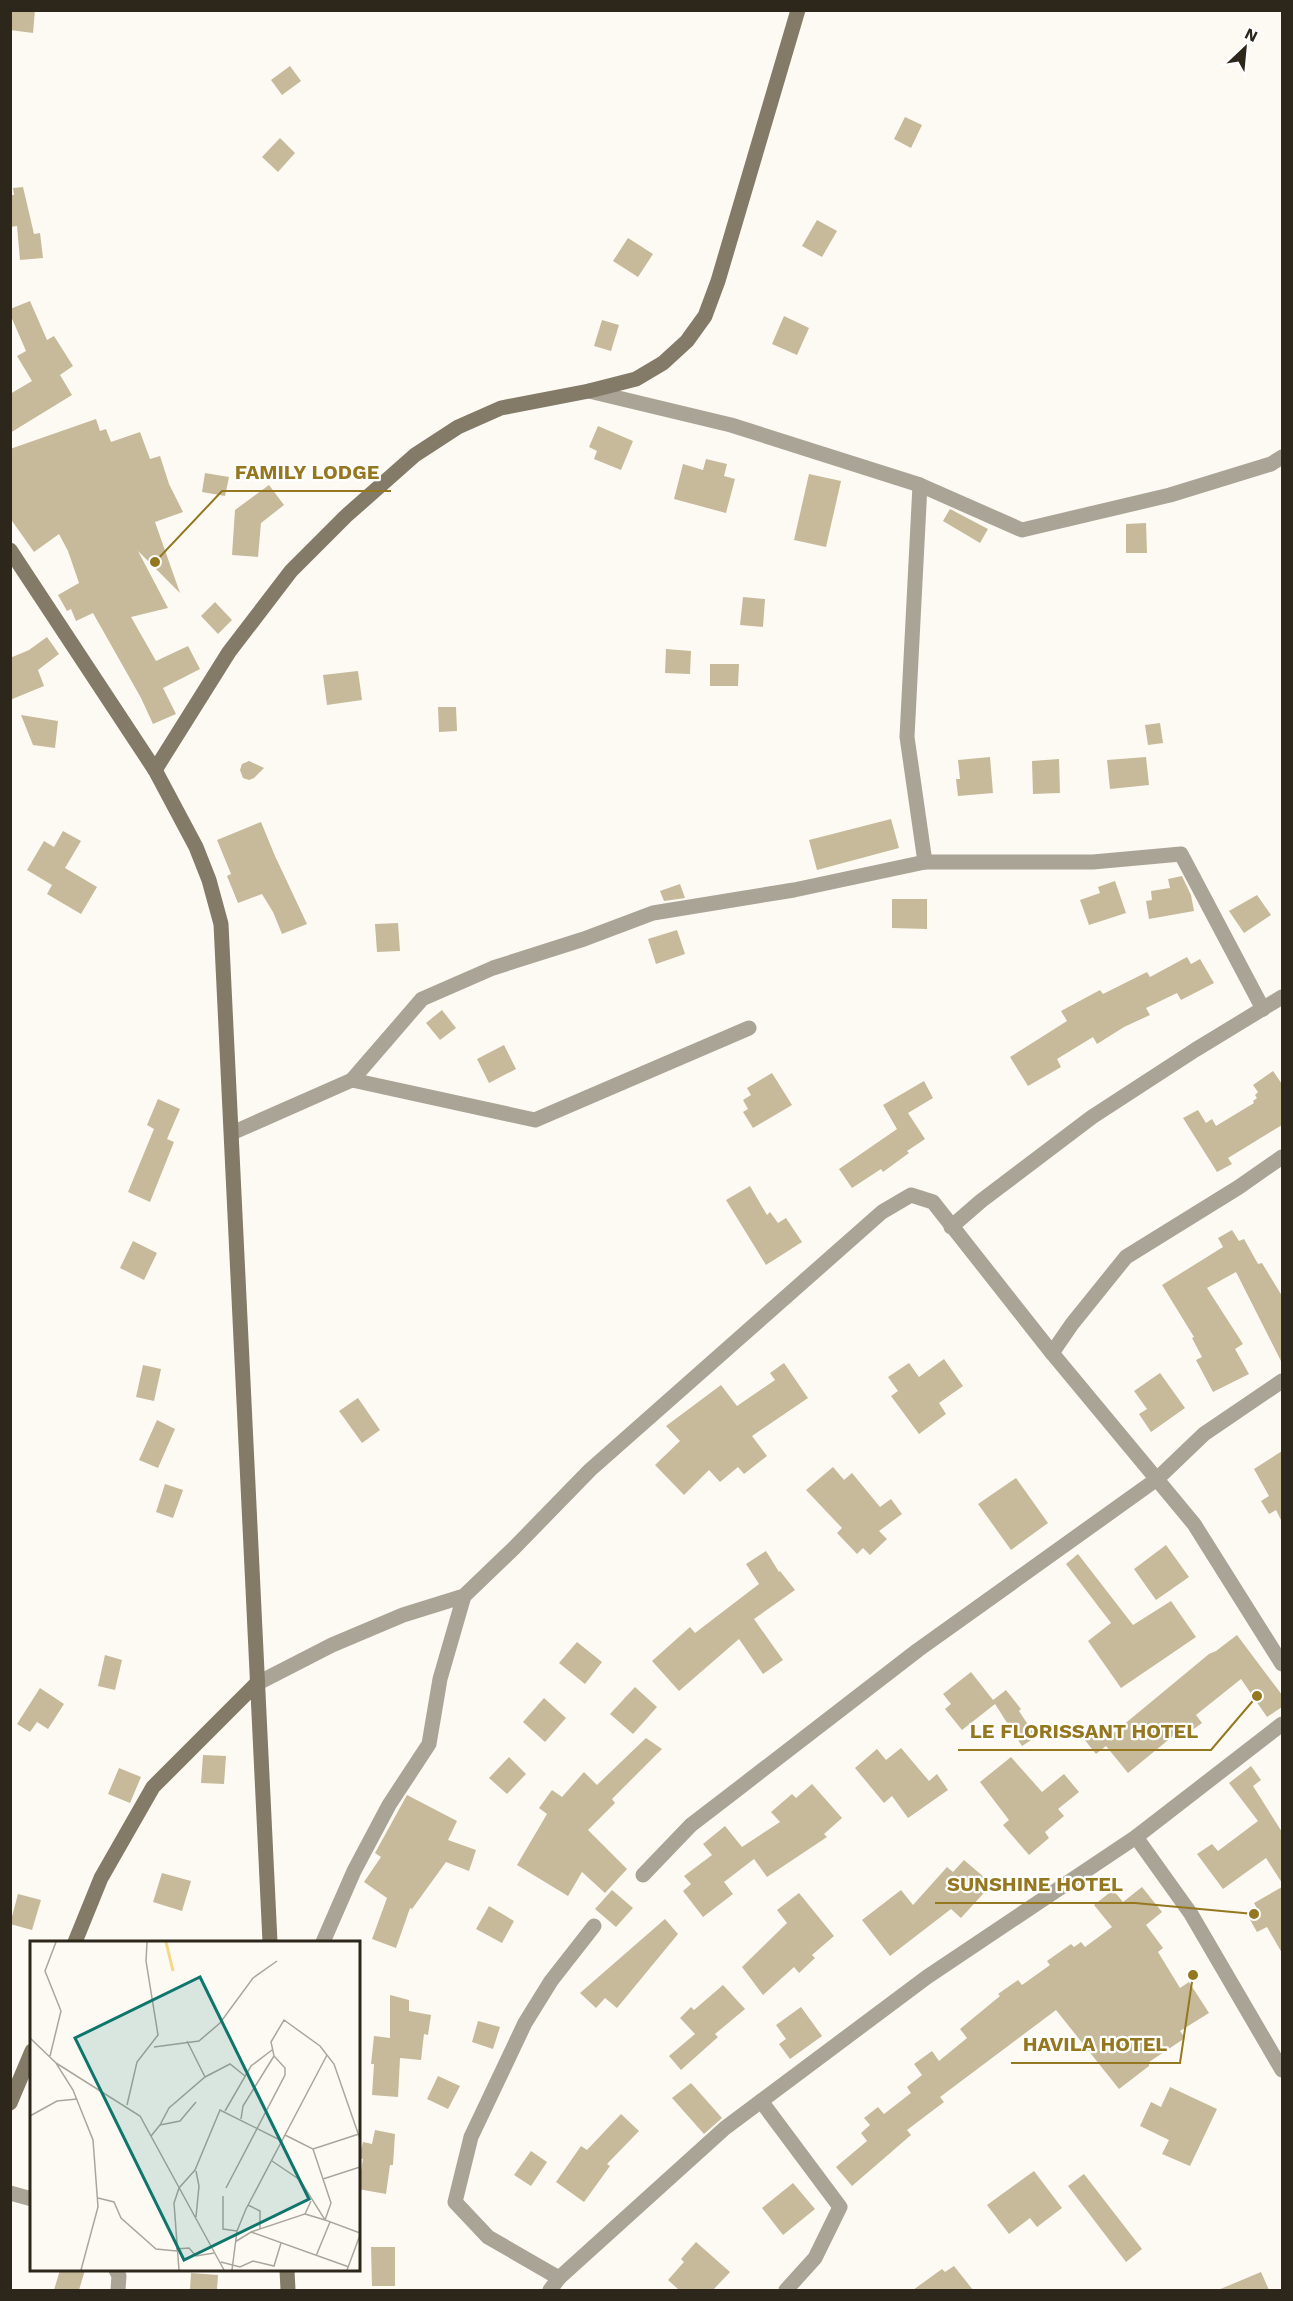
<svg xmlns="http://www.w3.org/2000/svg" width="1293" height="2301" viewBox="0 0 1293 2301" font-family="'Work Sans',sans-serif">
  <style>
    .building { fill: #c6ba9a }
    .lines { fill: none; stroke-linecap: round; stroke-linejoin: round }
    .street { stroke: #aaa497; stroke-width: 15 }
    .secondary { stroke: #837b67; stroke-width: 15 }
    .inset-river { fill: none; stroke: #f7d784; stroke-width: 3 }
    .inset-road { fill: none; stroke: #a9a69d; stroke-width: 1.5 }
    .view { fill: #0f766e; fill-opacity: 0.15; stroke: #0f766e; stroke-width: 3 }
    .inset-edge { fill: none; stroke: #2c271a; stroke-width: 3 }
    .leader { fill: none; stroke: #95771f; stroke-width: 2 }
    .callout-dot { fill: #95771f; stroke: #fff; stroke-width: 2 }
    .callout-label { font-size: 20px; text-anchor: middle; font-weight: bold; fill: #95771f; stroke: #fff; stroke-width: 4.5; stroke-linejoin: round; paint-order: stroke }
  </style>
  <rect width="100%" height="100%" fill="#fdfaf4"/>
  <g class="building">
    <path d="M10 10H35L33 33 10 30Z"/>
    <path d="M290 66 301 81 282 95 271 80Z"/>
    <path d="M905 117 922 125 911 148 894 139Z"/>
    <path d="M280 138 295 153 278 172 262 157Z"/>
    <path d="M23 187 34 234 40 233 43 258 20 260 17 226 10 227V195H14L13 188Z"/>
    <path d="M817 220 837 231 822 257 802 246Z"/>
    <path d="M628 238 653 254 638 277 613 261Z"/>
    <path d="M30 301 47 340 54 336 73 366 60 375 72 395 10 433V394L32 381 17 356 26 351 10 314V309Z"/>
    <path d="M784 316 809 328 797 355 772 344Z"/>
    <path d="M602 320 619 325 611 351 594 346Z"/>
    <path d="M96 419 100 431 106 429 111 442 140 432 150 459 160 456 169 484 183 512 155 522 180 593 138 551 168 608 131 617 156 661 188 646 200 669 163 688 176 714 153 724 141 698 93 613 76 621 71 609 67 611 58 595 79 583 68 551 59 534 34 552 10 518V449Z"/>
    <path d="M598 426 633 441 621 470 594 459 597 451 589 447Z"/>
    <path d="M706 459 727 464 724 476 735 479 726 513 674 499 683 464 703 470Z"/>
    <path d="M205 473 229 477 225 496 202 492Z"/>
    <path d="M809 474 841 481 826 547 794 540Z"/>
    <path d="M269 485 284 505 261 523 258 557 232 555 235 510Z"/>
    <path d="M950 509 988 529 980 543 943 521Z"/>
    <path d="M1146 523 1147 553H1126V524Z"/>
    <path d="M743 597 765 599 763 627 740 625Z"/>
    <path d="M215 602 232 620 218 634 201 616Z"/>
    <path d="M47 637 59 654 38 670 44 686 10 700V658L29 650Z"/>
    <path d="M666 649 691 651 690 674 665 673Z"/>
    <path d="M710 664H739L738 686H710Z"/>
    <path d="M358 671 362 700 327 705 323 675Z"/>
    <path d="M438 707H456L457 731 439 732Z"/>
    <path d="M21 715 58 721 55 748 33 745Z"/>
    <path d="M1160 723 1163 743 1148 745 1145 725Z"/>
    <path d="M990 757 993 793 958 796 956 779H960L958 760Z"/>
    <path d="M1146 757 1149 785 1110 789 1107 760Z"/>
    <path d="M1059 759 1060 793 1033 794 1032 761Z"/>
    <path d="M249 761 264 768 254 778 249 780 243 778 240 770 242 764Z"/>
    <path d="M891 819 899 848 817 870 809 840Z"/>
    <path d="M261 822 275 856 307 924 282 934 273 912 262 894 238 903 227 876 231 874 217 840Z"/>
    <path d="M63 831 81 841 65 868 97 887 81 914 47 894 52 885 27 870 44 841 54 847Z"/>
    <path d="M1182 876 1191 895 1194 911 1149 919 1146 901 1152 900 1151 891 1170 888 1168 879Z"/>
    <path d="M1115 881 1126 913 1089 925 1080 900 1100 893 1098 887Z"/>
    <path d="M680 884 685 898 664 901 660 891Z"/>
    <path d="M1257 895 1271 915 1244 933 1229 911Z"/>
    <path d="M892 899H927V929L892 928Z"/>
    <path d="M398 923 400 951 377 952 375 924Z"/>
    <path d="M677 930 685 954 656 964 648 939Z"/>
    <path d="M1187 957 1191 964 1200 959 1214 983 1181 1000 1177 993 1146 1008 1150 1015 1124 1027 1097 1044 1093 1037 1057 1059 1061 1067 1028 1086 1010 1057 1067 1021 1061 1011 1100 990 1103 994 1147 972 1150 977Z"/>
    <path d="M442 1010 456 1028 440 1040 426 1023Z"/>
    <path d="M504 1045 516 1069 489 1083 477 1059Z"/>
    <path d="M1273 1071 1282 1084V1125L1228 1158 1232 1164 1217 1172 1183 1118 1198 1110 1206 1123 1212 1119 1216 1126 1254 1103 1253 1101 1257 1098 1255 1095 1258 1092 1253 1085Z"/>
    <path d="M772 1073 792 1105 753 1128 743 1112 748 1109 743 1100 751 1095 747 1088Z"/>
    <path d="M924 1081 933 1098 908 1113 925 1139 907 1151 909 1153 883 1172 881 1169 852 1188 839 1169 897 1129 883 1105Z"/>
    <path d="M158 1099 180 1109 167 1139 174 1142 150 1202 128 1192 154 1129 147 1125Z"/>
    <path d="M750 1186 767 1215 770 1212 778 1223 786 1218 802 1242 766 1265 726 1200Z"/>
    <path d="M1232 1230 1239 1241 1244 1239 1258 1264 1262 1263 1282 1296V1363L1236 1272 1207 1288 1243 1344 1235 1349 1249 1374 1213 1392 1196 1360 1202 1357 1192 1338 1194 1337 1162 1285 1223 1247 1218 1238Z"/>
    <path d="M133 1241 157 1253 144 1280 120 1268Z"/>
    <path d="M944 1359 963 1386 939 1403 946 1414 919 1434 891 1396 898 1391 888 1377 909 1363 919 1377Z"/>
    <path d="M784 1363 808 1398 752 1436 767 1456 744 1474 738 1467 720 1482 709 1470 684 1495 655 1465 680 1441 666 1426 721 1385 737 1406 775 1380 770 1373Z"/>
    <path d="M143 1365 161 1369 154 1401 136 1397Z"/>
    <path d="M1160 1373 1185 1408 1151 1432 1139 1414 1147 1409 1134 1391Z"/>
    <path d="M358 1398 380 1430 362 1443 339 1411Z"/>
    <path d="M157 1420 175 1429 158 1468 139 1460Z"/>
    <path d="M1282 1451V1522L1276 1510 1269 1514 1261 1501 1269 1496 1254 1469Z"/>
    <path d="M833 1467 844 1480 852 1473 880 1507 891 1499 902 1514 879 1531 887 1539 870 1555 863 1548 857 1554 837 1533 842 1528 806 1490Z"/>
    <path d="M1016 1478 1048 1523 1011 1550 978 1504Z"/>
    <path d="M165 1484 183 1490 173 1518 156 1512Z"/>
    <path d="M1166 1545 1189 1577 1156 1600 1134 1569Z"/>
    <path d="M766 1551 779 1572 780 1571 795 1590 754 1619 783 1660 763 1674 739 1639 679 1691 652 1661 690 1627 695 1633 759 1584 746 1564Z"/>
    <path d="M1078 1554 1133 1625 1171 1601 1196 1637 1121 1688 1088 1641 1111 1623 1066 1564Z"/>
    <path d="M1237 1635 1282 1695V1707L1267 1717 1241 1679 1196 1715 1202 1723 1188 1733 1184 1727 1128 1773 1106 1746 1096 1754 1084 1739 1102 1725 1110 1736 1209 1654 1216 1651Z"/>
    <path d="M577 1642 602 1662 585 1684 559 1663Z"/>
    <path d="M105 1655 122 1660 115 1690 98 1686Z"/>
    <path d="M971 1672 993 1700 1006 1690 1021 1709 1019 1711 1036 1737 1022 1746 995 1704 962 1730 945 1709 951 1704 943 1694Z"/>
    <path d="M635 1687 657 1707 633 1734 610 1714Z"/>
    <path d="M40 1688 64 1704 48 1729 37 1722 30 1732 17 1724Z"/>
    <path d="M544 1698 566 1718 545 1742 523 1722Z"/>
    <path d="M646 1738 662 1749 612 1799 615 1803 588 1830 627 1869 605 1893 582 1872 568 1896 517 1865 547 1814 539 1808 552 1790 562 1797 584 1772 597 1785Z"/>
    <path d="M901 1748 929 1781 937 1774 948 1790 908 1818 892 1796 884 1803 855 1768 877 1749 886 1760Z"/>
    <path d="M203 1755 226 1756 224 1784 201 1783Z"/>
    <path d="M509 1757 526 1774 507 1794 489 1778Z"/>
    <path d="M1011 1757 1042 1792 1064 1774 1079 1792 1058 1809 1064 1816 1045 1832 1049 1838 1029 1855 1003 1825 1009 1820 980 1782Z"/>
    <path d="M1251 1766 1261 1780 1253 1786 1282 1832V1883L1266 1858 1223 1889 1197 1854 1212 1844 1218 1851 1258 1821 1229 1783Z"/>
    <path d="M119 1768 141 1777 130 1803 108 1794Z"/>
    <path d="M812 1784 842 1818 824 1834 827 1837 767 1877 754 1859 724 1882 733 1894 703 1917 683 1891 691 1884 684 1876 712 1855 703 1844 725 1826 742 1847 780 1822 771 1812 792 1794 796 1798Z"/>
    <path d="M407 1795 457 1821 448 1840 476 1850 469 1871 446 1862 412 1909 410 1908 396 1948 372 1939 387 1898 364 1882 381 1857 375 1853Z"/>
    <path d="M964 1860 992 1884 961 1918 951 1909 890 1956 862 1920 901 1890 913 1905 947 1867 953 1872Z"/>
    <path d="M162 1873 191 1881 182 1911 153 1902Z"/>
    <path d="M1142 1887 1162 1912 1146 1925 1163 1948 1158 1952 1180 1988 1189 1982 1209 2013 1180 2031 1185 2038 1149 2062V2066L1119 2089 1056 2010 940 2097 944 2102 907 2130 911 2135 852 2186 836 2167 867 2141 861 2133 870 2125 864 2118 878 2107 884 2114 911 2093 907 2087 922 2075 914 2064 932 2051 939 2061 967 2038 960 2029 1000 1996 998 1994 1018 1980 1022 1985 1050 1965 1047 1961 1071 1944 1074 1947 1081 1942 1085 1947 1112 1927 1094 1905 1113 1890 1123 1902Z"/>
    <path d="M1282 1887V1953L1267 1927 1257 1932 1249 1918 1259 1912 1254 1903Z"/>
    <path d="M612 1890 633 1908 616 1927 595 1909Z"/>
    <path d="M799 1893 834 1936 812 1955 815 1958 799 1973 794 1967 763 1995 742 1967 787 1923 777 1910Z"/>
    <path d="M18 1894 41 1900 32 1930 10 1924Z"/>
    <path d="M489 1906 514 1921 502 1943 476 1929Z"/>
    <path d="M665 1919 678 1934 617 2008 605 1998 596 2008 580 1993Z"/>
    <path d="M723 1985 745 2009 715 2034 718 2037 681 2070 669 2056 695 2034 680 2018 691 2007 694 2010Z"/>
    <path d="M390 1995 409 2000V2011L431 2015 428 2035 424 2034 421 2060 400 2058 398 2097 372 2095 374 2064H371L374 2036 390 2038Z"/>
    <path d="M801 2007 822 2036 790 2059 779 2044 786 2039 776 2025Z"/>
    <path d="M478 2021 500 2027 493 2049 472 2042Z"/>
    <path d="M438 2076 460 2086 448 2109 427 2099Z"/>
    <path d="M691 2083 722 2118 704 2134 672 2098Z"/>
    <path d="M1170 2087 1217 2109 1190 2166 1162 2154 1169 2140 1140 2126 1151 2102 1161 2107Z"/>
    <path d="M621 2114 639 2131 607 2164 610 2166 584 2202 556 2182 581 2146 587 2150Z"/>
    <path d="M375 2130 395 2134 393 2165H390L386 2194 358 2189 363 2159 359 2158 363 2142 372 2144Z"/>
    <path d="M531 2151 547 2162 531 2186 514 2175Z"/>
    <path d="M1034 2171 1062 2208 1037 2227 1030 2218 1009 2234 987 2205Z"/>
    <path d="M1084 2174 1142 2249 1126 2262 1068 2186Z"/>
    <path d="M793 2183 815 2209 783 2235 762 2208Z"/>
    <path d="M696 2242 730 2272 713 2290H679L668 2280 684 2262 681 2259Z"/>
    <path d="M371 2247H395V2286H372Z"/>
    <path d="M954 2266 973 2290H913L942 2269 945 2272Z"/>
    <path d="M60 2270H85L79 2290H54Z"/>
    <path d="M1261 2272 1269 2290H1218Z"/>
    <path d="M191 2273 218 2275 217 2290H190Z"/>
  </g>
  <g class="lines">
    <g class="street">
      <path d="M589 391 731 425 920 485 1022 530 1170 495 1271 464 1282 457"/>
      <path d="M920 485 907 737 925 862"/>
      <path d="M352 1080 422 999 493 968 584 939 653 913 794 890 925 862H1093L1181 854 1263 1009"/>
      <path d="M232 1133 352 1080 535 1120 749 1028"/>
      <path d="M951 1227 981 1201 1092 1117 1195 1050 1282 997"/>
      <path d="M1052 1353 1072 1324 1126 1257 1239 1187 1282 1157"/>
      <path d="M256 1684 332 1645 403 1615 464 1596 514 1548 590 1470 882 1212 911 1195 933 1202 1052 1353 1194 1524 1282 1664"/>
      <path d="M1136 1837 1191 1914 1282 2070"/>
      <path d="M643 1875 691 1825 734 1792 918 1650 1157 1479 1204 1434 1282 1381"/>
      <path d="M323 1942 354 1871 389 1805 429 1744 440 1679 464 1596"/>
      <path d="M761 2101 840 2207 815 2258 786 2290"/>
      <path d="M10 2193 32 2199"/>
      <path d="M116 2270 119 2276 118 2290"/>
      <path d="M559 2278 488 2237 455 2202 471 2137 525 2023 551 1981 594 1926"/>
      <path d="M550 2290 559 2278 725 2128 927 1977 1136 1837 1282 1724"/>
    </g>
    <g class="secondary">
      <path d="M10 550 155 770 196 847 209 880 221 924 270 1942"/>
      <path d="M155 770 229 652 291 571 346 516 415 455 458 427 501 408 589 391 636 379 663 363 687 341 705 316 718 281 798 10"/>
      <path d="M75 1942 101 1878 153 1787 256 1684"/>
      <path d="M10 2103 32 2051"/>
      <path d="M287 2270 288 2290"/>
    </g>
  </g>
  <g transform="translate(30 1941)">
    <rect width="330" height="330" fill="#fdfaf4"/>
    <path class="inset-river" d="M136 1 143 30"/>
    <path class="inset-road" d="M0 97 26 122 43 149 63 199 68 266 51 329M157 100 175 136M124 106 169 100 190 82 223 37 247 20M20 115 31 70 15 30 26 1M26 122 110 175 194 329M97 164 107 121 128 94 116 20 117 1M195 170 221 125 242 109M0 175 27 160 47 158M211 178 213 165 244 115M130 184 139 167 175 136 200 123 215 135M255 194 283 208 301 262 295 279 275 273M121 195 130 184 150 180 166 161M283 208 329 193M242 220 270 239 295 279 330 292M293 238 330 226M196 247 255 134V127L244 115 241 101 254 79 290 105 304 123 330 198M193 255V288L207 290M68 257 84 261 91 277 126 308 147 310M218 264 230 270V288M166 276 169 245 166 230M221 291 319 326M205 301 221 291 275 273 281 260M146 308 159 307 166 315 184 312M286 315 300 281M191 321 210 326 223 320 244 325 251 302M149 329 144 262 149 247 165 229 190 169 252 200M202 329 207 290 216 268 297 114M317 329 330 294"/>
    <path class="view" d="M170 36 279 258 154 319 45 97Z"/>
    <rect width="330" height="330" class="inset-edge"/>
  </g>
  <path class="leader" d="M155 562L222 491H391M1257 1696L1211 1750H958M1254 1914L1135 1903H935M1193 1975L1180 2063H1011"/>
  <g class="callout-dot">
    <circle cx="155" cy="562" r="6"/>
    <circle cx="1257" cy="1696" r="6"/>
    <circle cx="1254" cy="1914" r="6"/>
    <circle cx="1193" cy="1975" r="6"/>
  </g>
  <g class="callout-label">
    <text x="307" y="479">FAMILY LODGE</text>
    <text x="1084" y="1738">LE FLORISSANT HOTEL</text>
    <text x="1035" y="1891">SUNSHINE HOTEL</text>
    <text x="1095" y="2051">HAVILA HOTEL</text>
  </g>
  <rect width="1293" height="2301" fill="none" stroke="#2c271a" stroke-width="24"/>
  <g transform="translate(1245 48) rotate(26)" stroke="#ffffff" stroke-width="4.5" paint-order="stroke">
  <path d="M0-4.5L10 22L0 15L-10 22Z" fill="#2c271a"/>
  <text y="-9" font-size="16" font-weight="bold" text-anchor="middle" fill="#2c271a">N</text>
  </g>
</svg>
